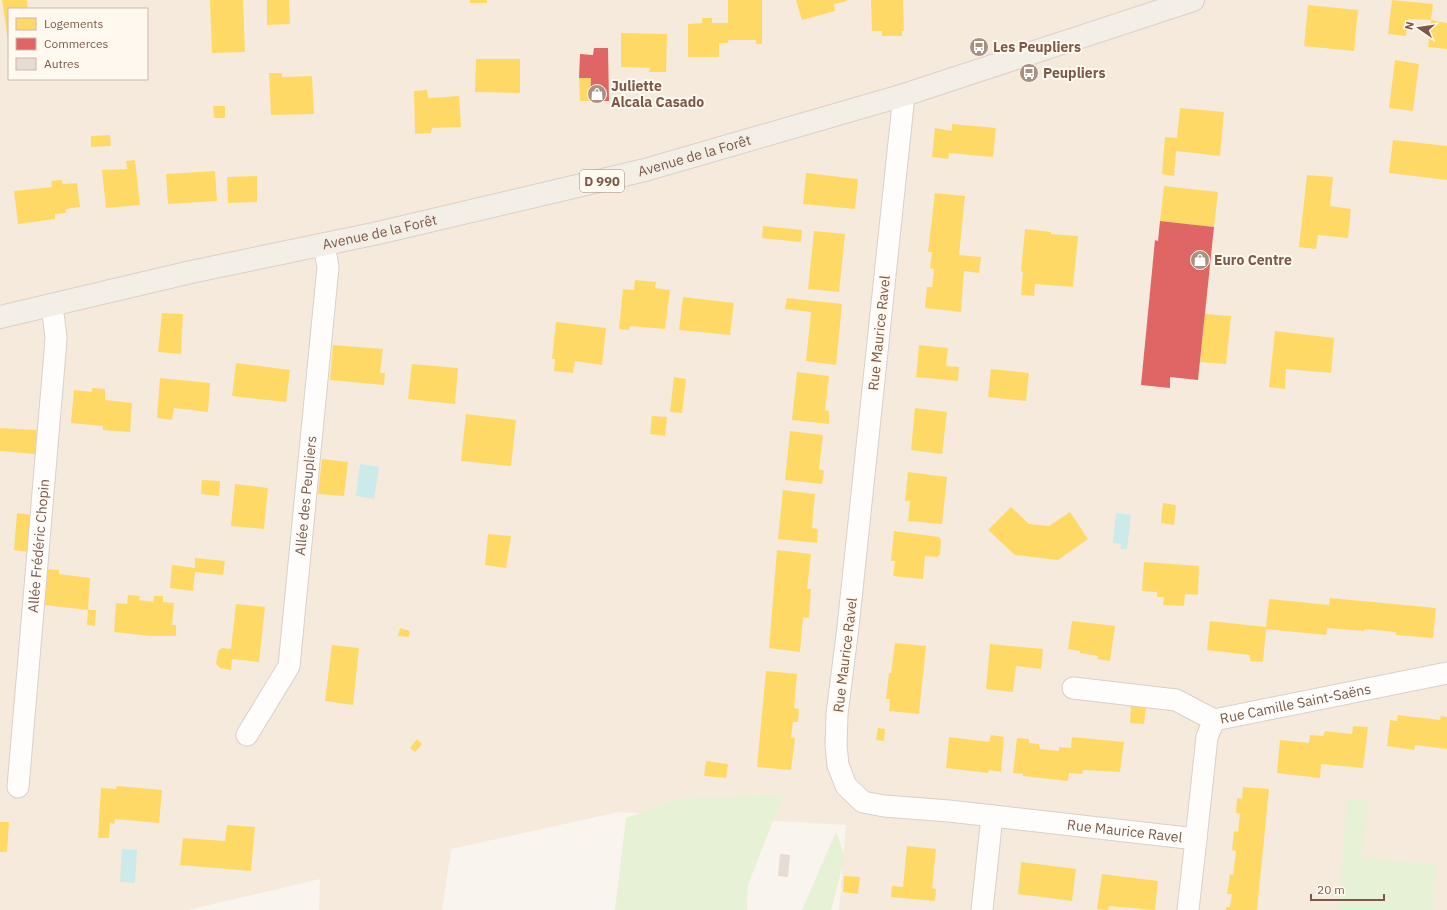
<svg xmlns="http://www.w3.org/2000/svg" width="1447" height="910" viewBox="0 0 1447 910" font-family="'IBM Plex Sans',sans-serif">
  <style>
    .residential { fill: #f6eadd; fill-rule: evenodd }
    .green { fill: #e6f1d6 }
    .water { fill: #cdeaeb }
    .homes { fill: #ffd966 }
    .shops { fill: #e06666 }
    .building { fill: #e6dcd4 }
    .lines { fill: none; stroke-linecap: round; stroke-linejoin: round }
    .minor-casing { stroke: #d8d0ca; stroke-width: 23 }
    .primary-casing { stroke: #dbd0ca; stroke-width: 24 }
    .minor { stroke: #fefdfc; stroke-width: 21 }
    .primary { stroke: #f3eee6; stroke-width: 22 }
    .labels { text-anchor: middle; dominant-baseline: central; stroke-width: 4; stroke-linejoin: round; paint-order: stroke }
    .shield { fill: #fff9f0; stroke: #a38a7b; stroke-width: 1 }
    .shield-label { font-size: 13px; font-weight: bold; fill: #7c5a49 }
    .poi-label { font-size: 14px; font-weight: bold; fill: #7c5a49; stroke: #fff9f0; text-anchor: start }
    .street-label { font-size: 14px; fill: #7c5a49; stroke: #fff9f0 }
  </style>
  <rect width="100%" height="100%" fill="#f9f4ed"/>
  <path class="residential" d="M0 0H1447V910H839L846 825 619 812 451 849 442 910H319L320 879 188 910H0ZM9 9H147V79H9Z"/>
  <g class="green">
    <path d="M783 795 748 885 747 910H615L626 818 682 798Z"/>
    <path d="M1348 800H1368L1361 857 1436 864 1432 910H1337Z"/>
    <path d="M836 832 845 857 831 910H802Z"/>
  </g>
  <g class="water">
    <path d="M360 464 379 467 374 499 356 496Z"/>
    <path d="M1116 513 1131 515 1127 550 1120 549 1121 544 1113 543Z"/>
    <path d="M122 849 137 850 135 883 120 882Z"/>
  </g>
  <g class="homes">
    <path d="M2 0H27L28 7 20 9H9V47Z"/>
    <path d="M210 0H243L245 52 212 53Z"/>
    <path d="M267 0H289L290 24 267 25Z"/>
    <rect x="470" y="0" width="17" height="3"/>
    <path d="M728 0H762V44H756V40H728V43H719V57H688V24L702 23V18H712V23H728Z"/>
    <path d="M796 0H847V1L834 4 835 11 802 20Z"/>
    <path d="M871 0H903L904 31H902V36H882V31H872Z"/>
    <path d="M1392 0 1433 4 1431 20 1447 23V49L1428 47 1431 20 1408 19 1406 36 1388 34Z"/>
    <path d="M1308 5 1358 10 1354 51 1304 46Z"/>
    <path d="M621 33 667 34 666 72H649L650 68 621 67Z"/>
    <path d="M476 59H520V93L475 92Z"/>
    <path d="M1395 60 1419 64 1413 111 1389 108Z"/>
    <path d="M269 73H282V77L312 76 314 114 271 115Z"/>
    <path d="M579 78H591L590 101H580Z"/>
    <path d="M427 90 428 98 459 96 461 127 432 128 431 133 415 134 414 91Z"/>
    <path d="M213 106H225V118H214Z"/>
    <path d="M1180 108 1224 112 1220 156 1176 151 1174 176 1162 174 1165 137 1177 138Z"/>
    <path d="M952 124 996 128 993 157 949 153 948 159 932 157 935 128 952 131Z"/>
    <path d="M110 135 111 146 91 147V136Z"/>
    <path d="M1393 140 1447 146V180L1389 173Z"/>
    <path d="M135 160 140 205 106 208 102 170 127 169 126 161Z"/>
    <path d="M215 171 217 201 168 204 166 174Z"/>
    <path d="M806 173 858 179 855 209 803 204Z"/>
    <path d="M1307 175 1333 177 1330 206 1351 209 1348 238 1318 235 1316 249 1299 247Z"/>
    <path d="M257 176V202L228 203 227 177Z"/>
    <path d="M62 180 63 184 77 183 80 207 65 209 66 213 55 214V219L18 224 14 191 52 187 51 181Z"/>
    <path d="M1164 186 1218 192 1214 227 1160 221Z"/>
    <path d="M935 193 965 196 959 255 981 257 979 273 964 271 961 312 925 308 927 287H932L934 269 930 268 932 252H928Z"/>
    <path d="M763 226 802 230 801 242 762 238Z"/>
    <path d="M1025 229 1051 232V234L1078 236 1073 287 1035 284 1034 296 1021 295 1023 272 1021 271Z"/>
    <path d="M814 231 845 234 839 292 808 289Z"/>
    <path d="M635 280 656 282 655 288 670 290 665 329 630 326 629 330 619 329 623 289 634 290Z"/>
    <path d="M683 297 734 303 730 335 679 330Z"/>
    <path d="M787 298 842 304 836 365 806 361 811 312 785 309Z"/>
    <path d="M162 313 183 314 181 354 158 352Z"/>
    <path d="M1205 314 1231 316 1226 364 1200 362Z"/>
    <path d="M556 322 606 328 602 365 575 361 573 373 554 371 555 359H552Z"/>
    <path d="M1275 331 1334 338 1331 373 1286 369 1285 389 1269 387Z"/>
    <path d="M333 345 383 349 380 373H385L384 385 330 380Z"/>
    <path d="M919 345 948 348 946 366 959 367 958 381 916 377Z"/>
    <path d="M236 363 290 370 286 402 232 396Z"/>
    <path d="M412 364 458 368 455 404 408 399Z"/>
    <path d="M991 369 1029 373 1026 401 988 397Z"/>
    <path d="M797 372 829 376 825 410 829 411V424L792 420Z"/>
    <path d="M674 377 686 379 682 413 670 412Z"/>
    <path d="M160 378 210 383 208 412 174 408 172 420 157 418Z"/>
    <path d="M92 388 105 389V400L132 403 130 432 103 430V426L71 423 74 390 92 392Z"/>
    <path d="M915 408 947 412 942 454 911 450Z"/>
    <path d="M466 414 516 420 511 466 461 461Z"/>
    <path d="M652 416 667 417 665 436 650 434Z"/>
    <path d="M0 428 37 430 35 454 0 451Z"/>
    <path d="M790 431 823 435 819 469 824 471 822 484 785 480Z"/>
    <path d="M322 459 348 462 344 496 318 494Z"/>
    <path d="M908 472 947 477 942 524 908 521 910 501H905Z"/>
    <path d="M202 480 220 481 219 496 201 494Z"/>
    <path d="M235 484 268 488 264 529 231 526Z"/>
    <path d="M783 490 815 494 812 528 818 529 817 543 778 539Z"/>
    <path d="M1163 503 1176 505 1174 525 1161 523Z"/>
    <path d="M1011 507 1029 524 1049 526 1070 512 1088 539 1058 560 1015 555 988 530Z"/>
    <path d="M17 513 31 515 29 552 14 550Z"/>
    <path d="M894 531 939 537 941 540 940 554 937 557 925 556 923 579 893 576 895 561H891Z"/>
    <path d="M488 534 511 536 506 568 485 565Z"/>
    <path d="M777 550 811 554 807 589H811L809 618 803 617 800 652 769 648Z"/>
    <path d="M195 558 225 561 223 575 195 572 193 591 170 588 172 565 195 568Z"/>
    <path d="M1144 562 1199 566 1198 595 1185 594 1184 606 1163 605 1164 597H1157V592L1142 591Z"/>
    <path d="M46 569 59 570V574L90 578 88 610 44 605Z"/>
    <path d="M128 595 140 596 139 600 153 602 154 596H163V602L174 603 172 625H176V636H150L114 632 116 603 127 604Z"/>
    <path d="M1330 598 1436 608 1433 638 1396 635V632L1365 629 1364 631 1327 628 1326 635 1266 629 1263 662 1250 661V655L1207 650 1210 621 1266 627 1269 599 1329 605Z"/>
    <path d="M236 604 265 607 259 662 232 659 231 670 220 668 216 664 218 651 222 648 231 649Z"/>
    <path d="M88 610H96L95 626 87 625Z"/>
    <path d="M1072 621 1115 626 1110 661 1097 659 1098 656 1080 653V651L1068 649Z"/>
    <path d="M400 628 410 631 409 637 398 636Z"/>
    <path d="M895 643 926 646 919 714 889 711 890 699H886L889 673H891Z"/>
    <path d="M990 644 1043 649 1041 669 1016 666 1013 692 986 689Z"/>
    <path d="M332 645 359 648 353 705 325 701Z"/>
    <path d="M766 671 797 674 794 708 799 709 798 722H793L791 738H795L791 770 757 767Z"/>
    <path d="M1131 705 1146 706 1144 724 1130 723Z"/>
    <path d="M1398 715 1440 720 1441 716 1447 717V749L1415 745 1414 750 1387 746 1390 720 1397 721Z"/>
    <path d="M1353 726 1368 727 1363 768 1321 764 1320 778 1277 773 1280 740 1309 743 1310 735 1323 736 1325 731 1352 734Z"/>
    <path d="M878 728 885 729 884 741 876 740Z"/>
    <path d="M991 735 1004 737 1001 772 989 770 988 773 946 768 949 737 989 742Z"/>
    <path d="M1072 737 1124 742 1120 772 1083 770 1082 774 1069 773 1068 781 1023 776V774L1013 773 1017 738 1029 739V743L1039 744 1040 749 1059 751V747L1071 748Z"/>
    <path d="M417 739 422 744 415 752 410 748Z"/>
    <path d="M706 761 728 764 726 778 704 776Z"/>
    <path d="M117 786 162 790 159 823 115 819 114 824 110 823 109 838H98L101 788 116 789Z"/>
    <path d="M1243 787 1269 789 1257 910H1226V907H1230L1232 894H1227L1230 874 1233 875 1236 851 1232 850 1234 831 1238 832 1240 814 1236 813 1237 798 1242 799Z"/>
    <path d="M0 822H9L7 852H0Z"/>
    <path d="M227 825 255 827 251 871 180 865 183 838 225 841Z"/>
    <path d="M907 846 936 849 932 888 936 889 935 901 891 897 892 886 903 887Z"/>
    <path d="M1021 862 1076 869 1072 901 1018 894Z"/>
    <path d="M1102 874 1158 881 1155 910 1109 906 1108 910 1097 909Z"/>
    <path d="M844 876 860 877 858 894 843 892Z"/>
  </g>
  <g class="shops">
    <path d="M594 48H608L609 101H590L591 78H579L580 54 593 55Z"/>
    <path d="M1160 221 1214 227 1198 380 1170 377V388L1141 385 1155 240 1158 241Z"/>
  </g>
  <path class="building" d="M780 854 790 855 788 877 778 876Z"/>
  <g class="lines">
    <defs>
      <g id="minor">
        <path id="s1" d="M904 95 848 627 837 714 836 745 838 765 846 786 863 802 884 806 949 811 1196 839 1188 910"/>
        <path d="M1073 688 1176 700 1214 720"/>
        <path id="s2" d="M247 735 289 666 328 267 324 245"/>
        <path id="s3" d="M18 787 55 352 56 337 52 306"/>
        <path id="s4" d="M1196 839 1207 737 1214 720 1447 673"/>
        <path d="M982 910 992 816"/>
      </g>
      <g id="primary">
        <path id="s5" d="M0 317 191 272 378 233 645 170 904 95 1193 0"/>
      </g>
    </defs>
    <use href="#minor" class="minor-casing"/>
    <use href="#primary" class="primary-casing"/>
    <use href="#minor" class="minor"/>
    <use href="#primary" class="primary"/>
  </g>
  <defs>
    <symbol id="bus-disc" viewBox="-11 -11 22 22"><circle r="9.5" fill="#a89082" stroke="#fff9f0"/><path d="M-5-6H5V4H4V6H2V4H-2V6H-4V4H-5ZM-3.5-4V0h7V-4ZM-3.5 1.2v1.5H-2V1.2ZM2 1.2v1.5H3.5V1.2Z" fill="#fff"/></symbol>
    <symbol id="shop-disc" viewBox="-11 -11 22 22"><circle r="9.5" fill="#a89082" stroke="#fff9f0"/><path d="M-5-2.5h2.3a2.7 3.5 0 0 1 5.4 0H5L5.5 6h-11ZM-1.5-2.5h3a1.5 2.3 0 0 0-3 0Z" fill="#fff"/></symbol>
  </defs>
  <g fill-rule="evenodd">
    <use href="#bus-disc" x="968" y="36" width="22" height="22"/>
    <use href="#bus-disc" x="1018" y="62" width="22" height="22"/>
    <use href="#shop-disc" x="586" y="83" width="22" height="22"/>
    <use href="#shop-disc" x="1189" y="249" width="22" height="22"/>
  </g>
  <g class="labels">
    <rect class="shield" x="580" y="170" width="44" height="22" rx="3"/>
    <g class="shield-label">
      <text x="602" y="181">D 990</text>
    </g>
    <g class="poi-label">
      <text x="993" y="47">Les Peupliers</text>
      <text x="1043" y="73">Peupliers</text>
      <text x="611" y="86">Juliette<tspan x="611" dy="16">Alcala Casado</tspan></text>
      <text x="1214" y="260">Euro Centre</text>
    </g>
    <g class="street-label">
      <text stroke="none"><textPath href="#s5" startOffset="713">Avenue de la Forêt</textPath></text>
      <text stroke="none"><textPath href="#s5" startOffset="389">Avenue de la Forêt</textPath></text>
      <text transform="translate(879 333) rotate(-84)">Rue Maurice Ravel</text>
      <text stroke="none"><textPath href="#s2" startOffset="252">Allée des Peupliers</textPath></text>
      <text stroke="none"><textPath href="#s3" startOffset="242">Allée Frédéric Chopin</textPath></text>
      <text transform="translate(845 655) rotate(-83)">Rue Maurice Ravel</text>
      <text stroke="none"><textPath href="#s4" startOffset="204">Rue Camille Saint-Saëns</textPath></text>
      <text stroke="none"><textPath href="#s1" startOffset="983">Rue Maurice Ravel</textPath></text>
    </g>
  </g>
  <rect x="8" y="8" width="140" height="72" fill="#fff9f0" stroke="#cbb9ad"/>
  <rect x="16" y="18" width="20" height="12" fill="#ffd966" stroke="#cbb9ad"/>
  <text x="44" y="28" font-size="12" fill="#7c5a49">Logements</text>
  <rect x="16" y="38" width="20" height="12" fill="#e06666" stroke="#cbb9ad"/>
  <text x="44" y="48" font-size="12" fill="#7c5a49">Commerces</text>
  <rect x="16" y="58" width="20" height="12" fill="#e6dcd4" stroke="#cbb9ad"/>
  <text x="44" y="68" font-size="12" fill="#7c5a49">Autres</text>
  <g transform="translate(1419 28) rotate(283)" stroke="#fff9f0" stroke-width="3" paint-order="stroke">
  <path d="M0-3L7 15L0 10L-7 15Z" fill="#7c5a49"/>
  <text y="-6" font-size="11" font-weight="bold" text-anchor="middle" fill="#7c5a49">N</text>
  </g>
  <path d="M1311 894v6h73v-6" fill="none" stroke="#7c5a49" stroke-width="2"/>
  <text x="1317" y="894" font-size="12" fill="#7c5a49" stroke="#fff9f0" stroke-width="3" paint-order="stroke">20 m</text>
</svg>
